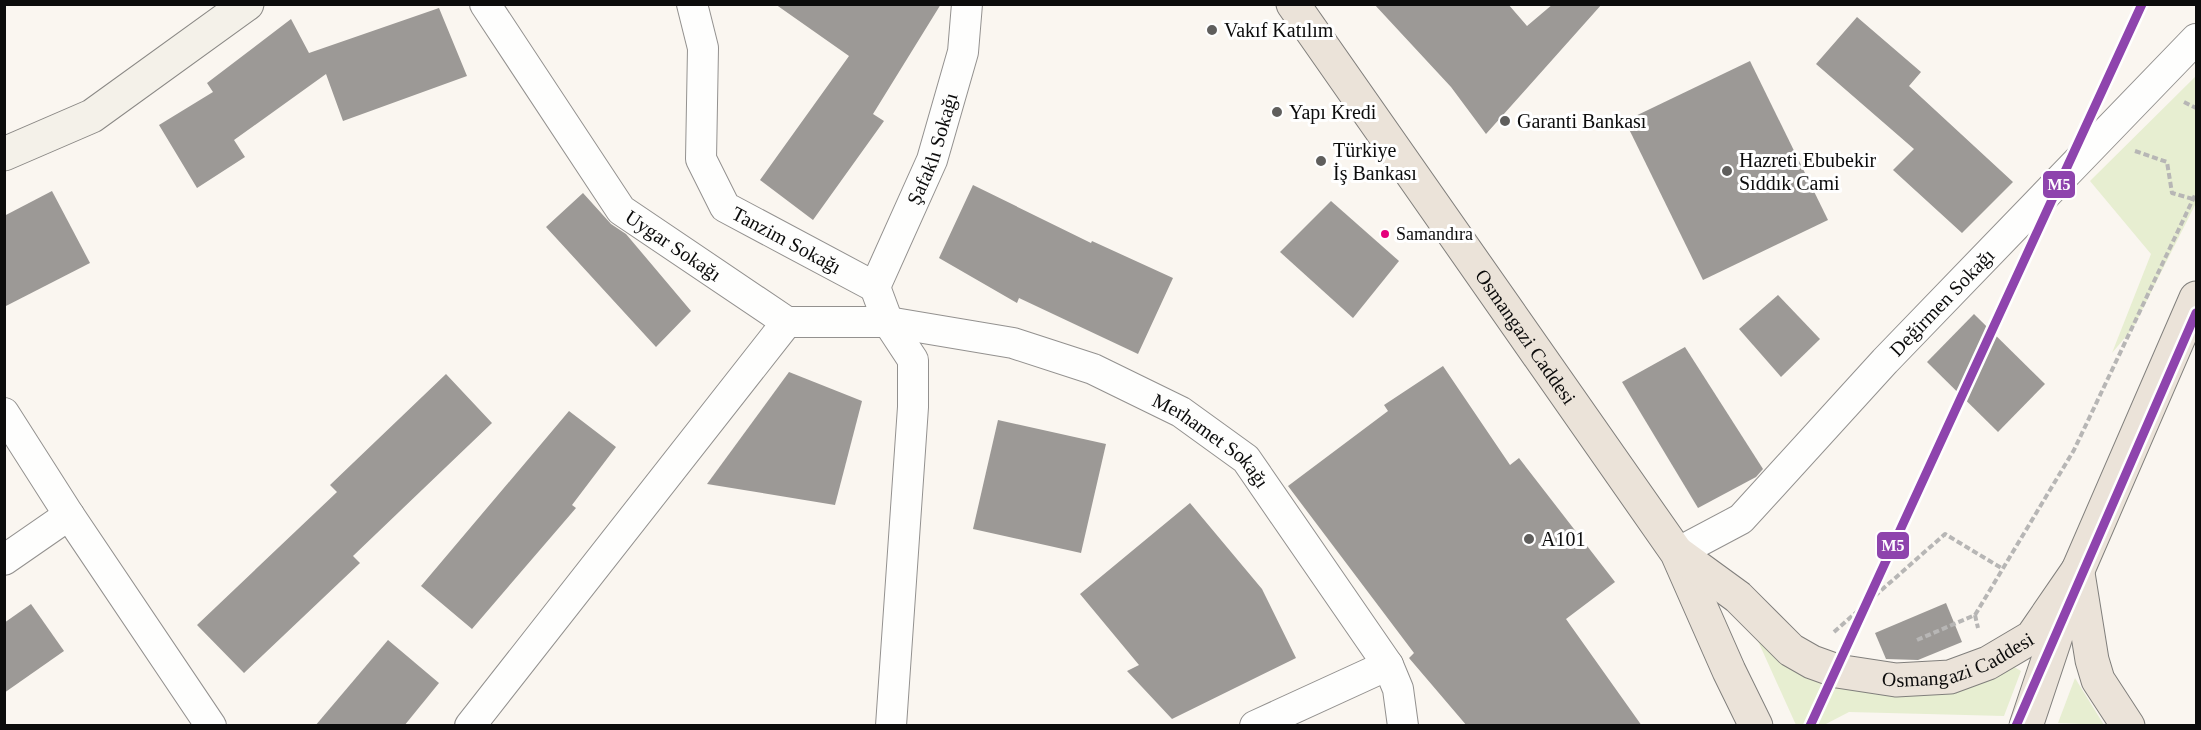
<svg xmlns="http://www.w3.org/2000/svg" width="2201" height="730" viewBox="0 0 2201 730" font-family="'Times New Roman',serif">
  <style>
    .green { fill: #e7eed1 }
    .building { fill: #9c9996 }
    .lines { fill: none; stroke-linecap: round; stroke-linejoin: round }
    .minor-casing { stroke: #93918f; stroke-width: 32 }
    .secondary-casing { stroke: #8a8885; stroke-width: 35 }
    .primary-casing { stroke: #807f7c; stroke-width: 35 }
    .path { stroke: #b7b6b5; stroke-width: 4; stroke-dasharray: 6 3; stroke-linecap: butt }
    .minor { stroke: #fefefd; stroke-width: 30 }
    .secondary { stroke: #f4f1e9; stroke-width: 33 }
    .primary { stroke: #ebe3d9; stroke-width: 33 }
    .metro-1-casing { stroke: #fff; stroke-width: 14 }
    .metro-1 { stroke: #8e44ad; stroke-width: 9 }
    .poi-dot { fill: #5f5e5c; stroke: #fff; stroke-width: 2 }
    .bus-dot { fill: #e5007d; stroke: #fff; stroke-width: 2 }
    .labels { text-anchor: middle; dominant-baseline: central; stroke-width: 6; stroke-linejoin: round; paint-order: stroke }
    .bus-label { font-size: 18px; fill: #0c0c0c; stroke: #fff; text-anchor: start }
    .poi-label { font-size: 20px; fill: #0c0c0c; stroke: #fff; text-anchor: start }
    .street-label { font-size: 20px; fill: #0c0c0c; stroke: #fff }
    .line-badge { stroke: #fff; stroke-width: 2 }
    .badge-label { font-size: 16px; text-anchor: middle; font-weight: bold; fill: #fff }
  </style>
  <rect width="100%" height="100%" fill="#faf6f0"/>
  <g class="green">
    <path d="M2196 76V203L2133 328 2112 353 2151 254 2090 181Z"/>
    <path d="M1748 619 1852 688 1999 658 2021 671 2004 716 1849 712 1824 725H1796Z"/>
    <path d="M2075 678 2104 725 2058 723Z"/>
  </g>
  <g class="building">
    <path d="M775 4H941L873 114 884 121 813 220 760 180 849 56Z"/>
    <path d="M1374 4H1508L1527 26 1553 4H1602L1486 134 1451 87Z"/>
    <path d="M439 8 467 76 343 121 326 74 234 140 245 157 197 188 159 125 213 92 207 83 291 19 309 53Z"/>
    <path d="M1857 17 1921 72 1909 86 2013 182 1962 233 1893 170 1914 149 1816 64Z"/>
    <path d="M1750 61 1828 220 1703 280 1625 121Z"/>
    <path d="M973 185 1091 243 1092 241 1173 278 1138 354 1019 298 1017 303 939 258Z"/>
    <path d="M52 191 90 263 4 307V216Z"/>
    <path d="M583 193 611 224 626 234 691 311 656 347 546 227Z"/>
    <path d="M1331 201 1399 261 1353 318 1280 252Z"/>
    <path d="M1778 295 1820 339 1781 377 1739 329Z"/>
    <path d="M1974 314 2045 384 1998 432 1927 362Z"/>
    <path d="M1685 347 1763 469 1756 477 1698 508 1622 382Z"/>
    <path d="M1443 366 1510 465 1519 458 1615 582 1566 619 1642 726H1467L1409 658 1414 653 1288 486 1388 411 1384 405Z"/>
    <path d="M789 372 862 401 835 505 707 484Z"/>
    <path d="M446 374 492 423 353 556 360 563 244 673 197 625 337 492 330 485Z"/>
    <path d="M569 411 616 447 572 505 576 508 472 629 421 586Z"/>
    <path d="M998 420 1106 444 1081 553 973 529Z"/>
    <path d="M1190 503 1262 589 1296 658 1172 719 1127 671 1139 665 1080 594Z"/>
    <path d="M1946 603 1962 642 1918 660 1886 659 1875 633Z"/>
    <path d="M31 604 64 651 4 693V623Z"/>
    <path d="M388 640 439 683 404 726H315Z"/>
  </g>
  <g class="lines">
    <defs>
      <g id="minor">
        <path id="s1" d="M485 4 621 210 787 322H888L1013 343 1093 369 1181 412 1246 459 1388 665 1398 689 1403 726"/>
        <path id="s2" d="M692 4 703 48 701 159 725 207 875 287"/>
        <path d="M875 287 888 322 913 360V407L891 726"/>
        <path id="s3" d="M875 287 932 160 963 52 967 4"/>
        <path d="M4 413 69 515 211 726"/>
        <path id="s4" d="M1677 553 1741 519 1885 361 2196 39"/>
        <path d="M4 560 69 515"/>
        <path d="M470 726 787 322"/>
        <path d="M1255 726 1388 665"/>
      </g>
      <path id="secondary" d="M4 154 92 116 247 4"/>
      <g id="primary">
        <path id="s5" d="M1293 4 1677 553 1729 671 1756 726"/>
        <path id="s6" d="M1679 554 1738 597 1791 650 1812 662 1837 671 1896 680 1950 677 1988 663 2032 637 2078 570"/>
        <path d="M2078 573 2092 660 2098 680 2128 726"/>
        <path d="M2026 726 2078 570 2196 298"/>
      </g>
    </defs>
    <use href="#minor" class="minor-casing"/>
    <use href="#secondary" class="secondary-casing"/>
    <use href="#primary" class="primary-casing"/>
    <g class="path">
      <path d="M2184 102 2196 108"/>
      <path d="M2135 151 2167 162 2172 193 2193 199"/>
      <path d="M1975 615 2074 450 2196 193"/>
      <path d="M1834 632 1945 534 2003 569"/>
      <path d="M1917 640 1975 615 1978 628"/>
    </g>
    <use href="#minor" class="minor"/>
    <use href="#secondary" class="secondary"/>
    <use href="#primary" class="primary"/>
    <defs>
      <g id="metro-1">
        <path d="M1810 726 2142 4"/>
        <path d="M2016 726 2196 313"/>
      </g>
    </defs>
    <use href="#metro-1" class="metro-1-casing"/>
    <use href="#metro-1" class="metro-1"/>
  </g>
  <g class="poi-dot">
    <circle cx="1212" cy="30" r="6"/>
    <circle cx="1277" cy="112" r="6"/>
    <circle cx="1505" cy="121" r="6"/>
    <circle cx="1321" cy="161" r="6"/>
    <circle cx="1727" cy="171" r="6"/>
    <circle cx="1529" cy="539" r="6"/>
  </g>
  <circle class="bus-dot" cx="1385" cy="234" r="5"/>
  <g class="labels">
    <g class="bus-label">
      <text x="1396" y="234">Samandıra</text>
    </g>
    <g class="poi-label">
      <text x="1224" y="30">Vakıf Katılım</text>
      <text x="1289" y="112">Yapı Kredi</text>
      <text x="1517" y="121">Garanti Bankası</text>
      <text x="1333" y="150">Türkiye<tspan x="1333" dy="23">İş Bankası</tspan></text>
      <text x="1739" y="160">Hazreti Ebubekir<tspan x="1739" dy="23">Sıddık Cami</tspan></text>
      <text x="1541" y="539">A101</text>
    </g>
    <g class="street-label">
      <text stroke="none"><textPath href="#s3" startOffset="150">Şafaklı Sokağı</textPath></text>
      <text stroke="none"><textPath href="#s2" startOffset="280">Tanzim Sokağı</textPath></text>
      <text stroke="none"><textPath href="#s1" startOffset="310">Uygar Sokağı</textPath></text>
      <text stroke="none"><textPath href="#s4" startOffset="368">Değirmen Sokağı</textPath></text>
      <text stroke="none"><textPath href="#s5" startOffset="406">Osmangazi Caddesi</textPath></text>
      <text stroke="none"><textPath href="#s1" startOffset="898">Merhamet Sokağı</textPath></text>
      <text stroke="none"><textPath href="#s6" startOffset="324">Osmangazi Caddesi</textPath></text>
    </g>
  </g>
  <g class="line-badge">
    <rect x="2042" y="170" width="34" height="29" rx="6" fill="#8e44ad"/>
    <rect x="1876" y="531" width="34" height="29" rx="6" fill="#8e44ad"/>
  </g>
  <g class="badge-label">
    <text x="2059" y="190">M5</text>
    <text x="1893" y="551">M5</text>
  </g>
  <rect width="2201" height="730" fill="none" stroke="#0c0c0c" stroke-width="12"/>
</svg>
